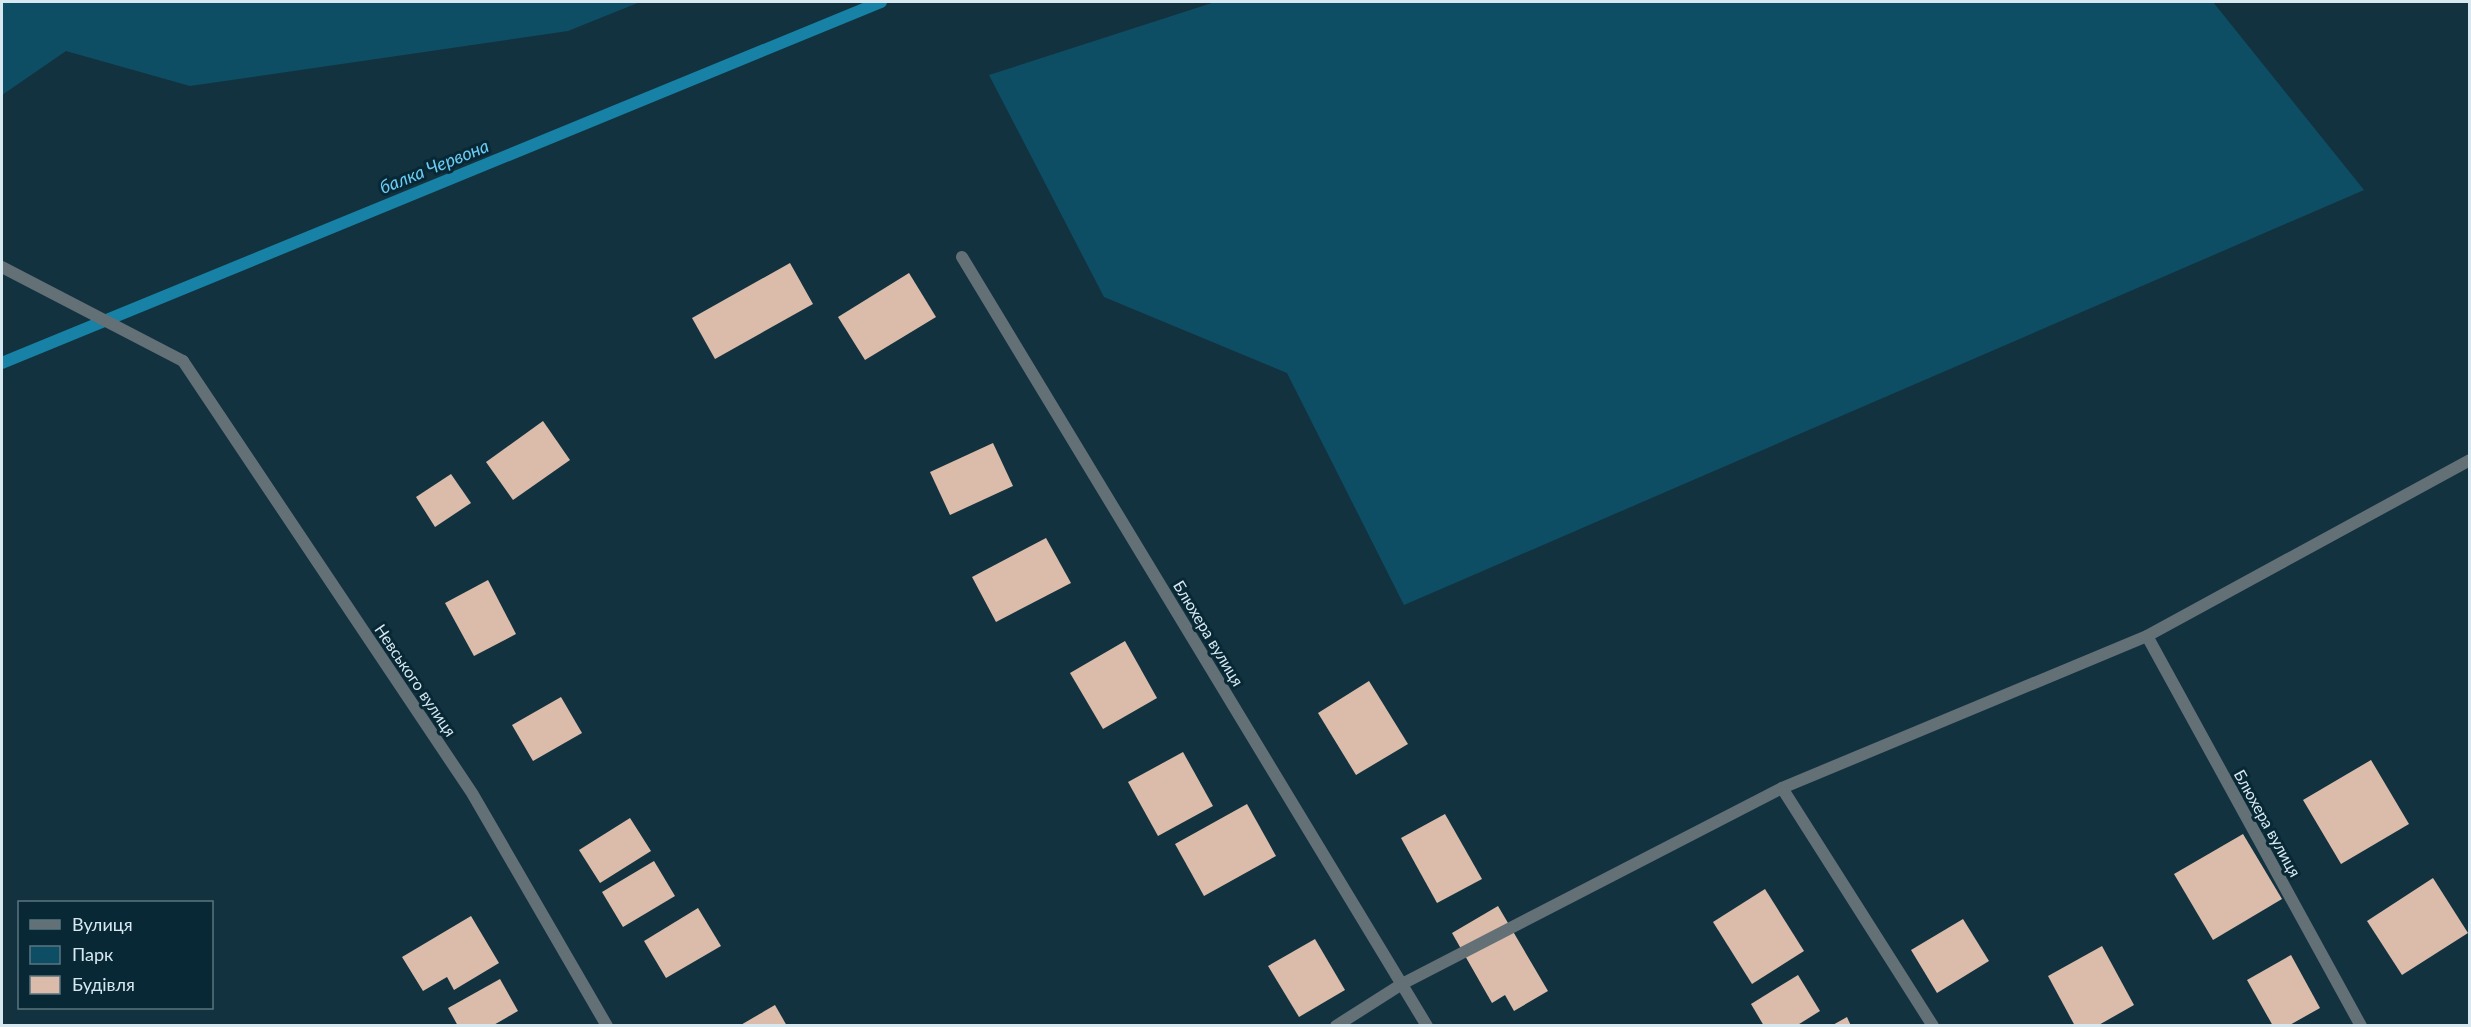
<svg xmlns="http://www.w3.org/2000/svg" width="2471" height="1027" viewBox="0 0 2471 1027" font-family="Lato,sans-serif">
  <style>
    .green { fill: #0e4e64 }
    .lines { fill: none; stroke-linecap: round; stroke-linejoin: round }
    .stream { stroke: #1782a5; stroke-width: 12 }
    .building { fill: #dbbcaa }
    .service { stroke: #637177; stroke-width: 12 }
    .minor { stroke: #637177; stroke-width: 12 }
    .labels { text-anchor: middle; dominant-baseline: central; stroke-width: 6; stroke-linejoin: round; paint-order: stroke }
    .street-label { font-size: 16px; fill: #d7e8f0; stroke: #082835 }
    .water-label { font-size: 18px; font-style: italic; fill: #6bccf4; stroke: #082835 }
  </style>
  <rect width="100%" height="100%" fill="#13323f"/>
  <g class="green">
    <path d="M2 2H640L568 31 190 86 66 51 2 95Z"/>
    <path d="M1215 2H2213L2364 190 1404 605 1287 373 1104 297 989 75Z"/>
  </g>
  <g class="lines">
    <path class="stream" d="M2 363 881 2"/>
  </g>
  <g class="building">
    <path d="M790 263 813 304 715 359 692 318Z"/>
    <path d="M909 273 936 317 865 360 838 317Z"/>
    <path d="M543 421 570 460 513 500 486 462Z"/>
    <path d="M993 443 1013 486 950 515 930 472Z"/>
    <path d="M451 474 471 503 435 527 416 497Z"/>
    <path d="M1046 538 1071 583 996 622 972 577Z"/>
    <path d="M488 580 516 634 474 656 445 603Z"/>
    <path d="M1125 641 1157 698 1103 729 1070 673Z"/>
    <path d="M1369 681 1408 744 1356 775 1318 713Z"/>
    <path d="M561 697 582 733 533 761 512 725Z"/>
    <path d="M1183 752 1213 806 1158 836 1128 782Z"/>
    <path d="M2371 760 2409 824 2341 864 2303 800Z"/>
    <path d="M1247 804 1276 856 1204 896 1175 844Z"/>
    <path d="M1445 814 1482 879 1437 903 1401 838Z"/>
    <path d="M630 818 651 851 600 883 579 850Z"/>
    <path d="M2243 834 2282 899 2213 940 2174 874Z"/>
    <path d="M654 861 675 896 623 927 602 892Z"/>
    <path d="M2433 878 2468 933 2402 975 2367 921Z"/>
    <path d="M1765 889 1804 951 1752 984 1713 922Z"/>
    <path d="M1498 906 1548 991 1514 1011 1505 995 1492 1003 1452 933Z"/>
    <path d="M698 908 721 946 666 978 644 941Z"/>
    <path d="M471 916 499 963 454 990 447 977 423 991 402 957Z"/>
    <path d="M1963 919 1989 961 1937 993 1911 950Z"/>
    <path d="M1315 939 1345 990 1299 1017 1268 966Z"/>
    <path d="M2102 946 2134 1005 2097 1026H2075L2048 976Z"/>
    <path d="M2291 955 2320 1008 2288 1026H2273L2247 980Z"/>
    <path d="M1798 975 1820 1011 1796 1026H1764L1751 1004Z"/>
    <path d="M500 979 518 1011 492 1026H458L448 1008Z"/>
    <path d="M775 1005 787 1026H739Z"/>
    <path d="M1847 1017 1851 1026H1831Z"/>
  </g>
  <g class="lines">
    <g class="service">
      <path d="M2 267 183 361"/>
      <path d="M1336 1026 1402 984 1782 788 2147 636 2470 460"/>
    </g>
    <g class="minor">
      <path d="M962 257 1427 1026"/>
      <path d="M183 361 472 793 607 1026"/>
      <path d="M2147 636 2361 1026"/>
      <path d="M1782 788 1933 1026"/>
    </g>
  </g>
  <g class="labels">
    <g class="street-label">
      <text transform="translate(1209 633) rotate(59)">Блюхера вулиця</text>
      <text transform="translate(416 680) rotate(56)">Невського вулиця</text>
      <text transform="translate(2268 823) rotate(61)">Блюхера вулиця</text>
    </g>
    <g class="water-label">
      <text transform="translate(434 166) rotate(-22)">балка Червона</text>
    </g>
  </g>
  <rect width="2471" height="1027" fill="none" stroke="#d7e8f0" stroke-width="6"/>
  <rect x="18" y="901" width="195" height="108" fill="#082835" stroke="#5b7580" stroke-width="1.5"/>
  <rect x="30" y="920" width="30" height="9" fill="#637177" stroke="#5b7580" stroke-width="1.5"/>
  <text x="72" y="931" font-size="18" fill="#d7e8f0">Вулиця</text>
  <rect x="30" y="946" width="30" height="18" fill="#0e4e64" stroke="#5b7580" stroke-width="1.5"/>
  <text x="72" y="961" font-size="18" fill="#d7e8f0">Парк</text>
  <rect x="30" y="976" width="30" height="18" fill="#dbbcaa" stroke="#5b7580" stroke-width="1.5"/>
  <text x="72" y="991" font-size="18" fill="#d7e8f0">Будівля</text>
</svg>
